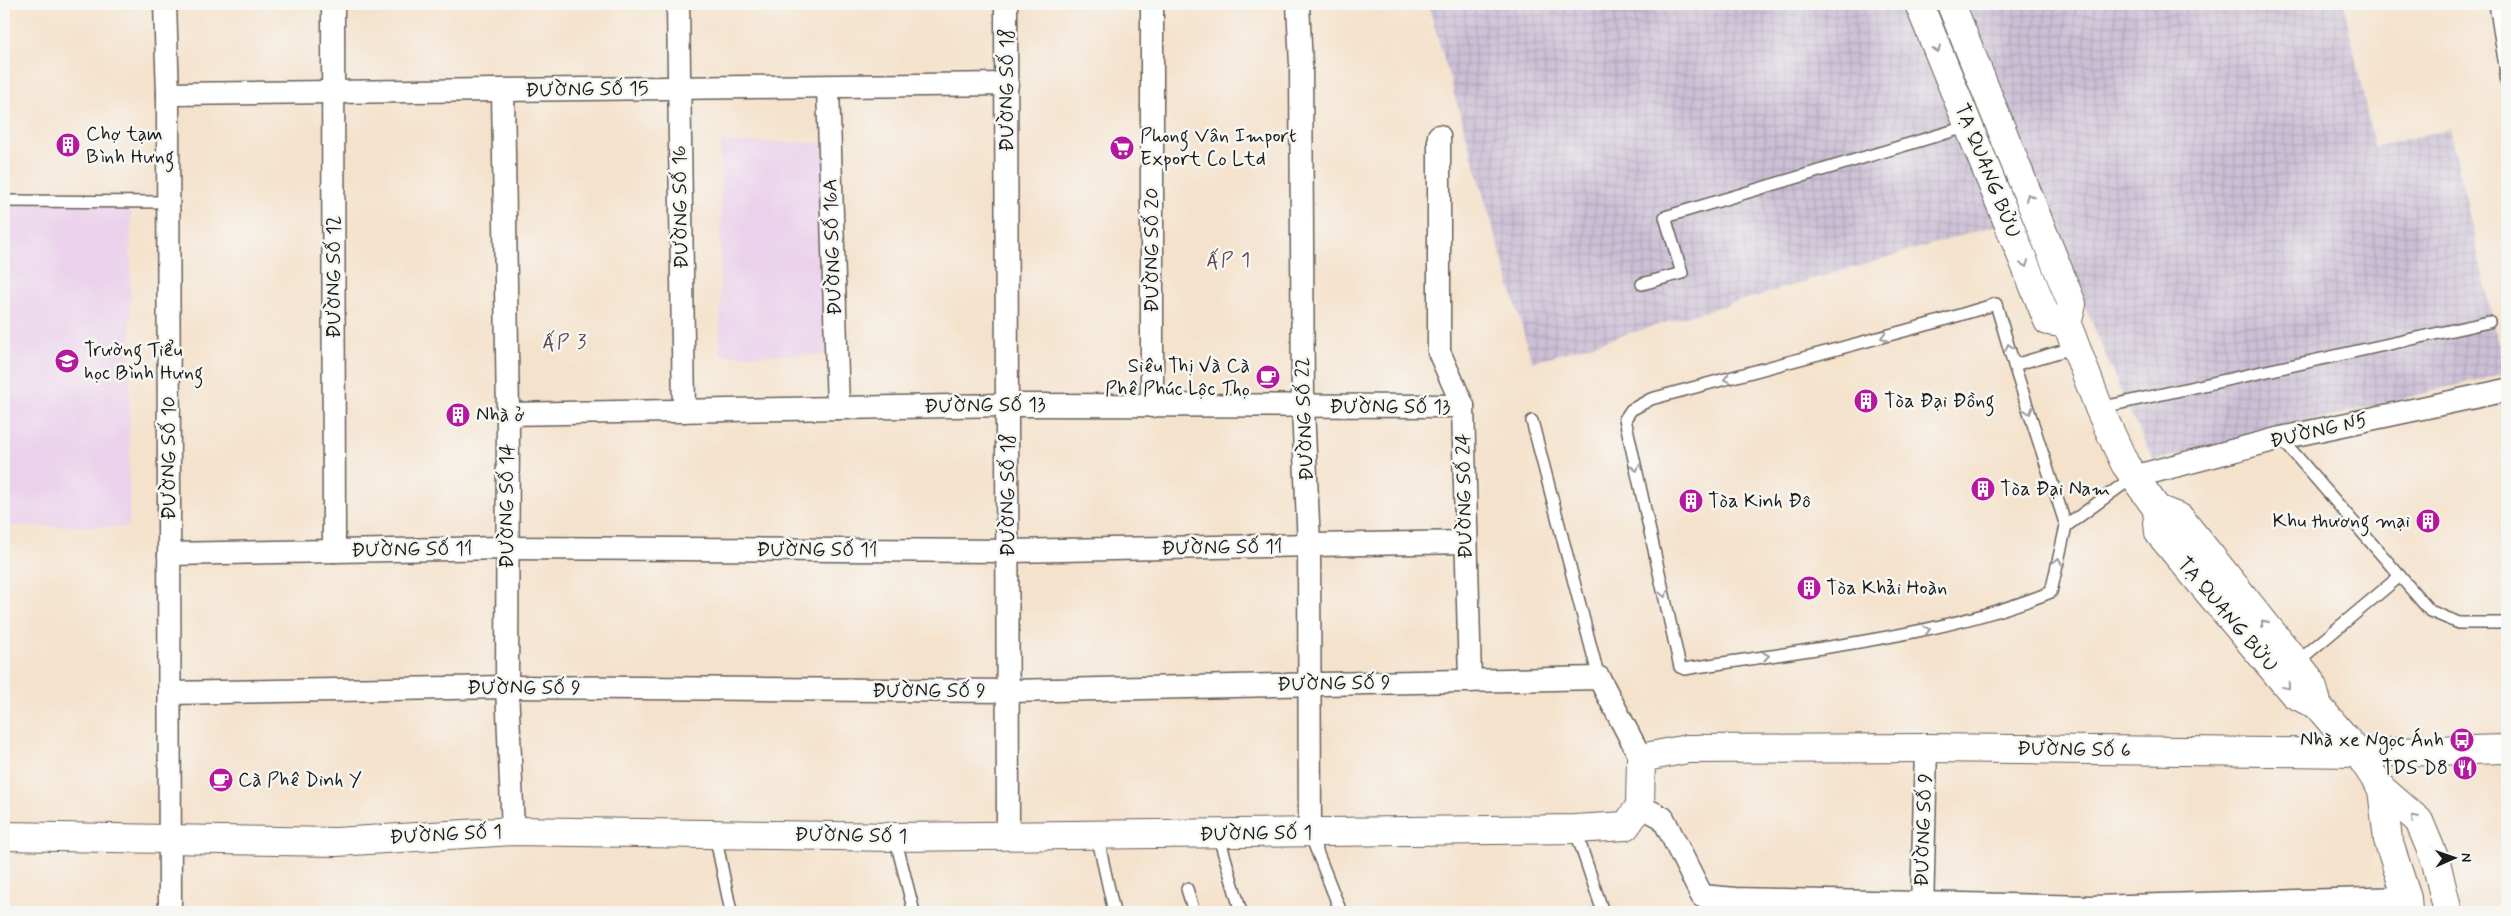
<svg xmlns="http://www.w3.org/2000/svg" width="2511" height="916" viewBox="0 0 2511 916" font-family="Mynerve,sans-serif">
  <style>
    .built { fill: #ebd1eb }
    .industrial { fill: url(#industrial-grid) }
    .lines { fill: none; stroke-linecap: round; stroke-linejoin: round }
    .service-casing { stroke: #68615a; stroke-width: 14 }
    .minor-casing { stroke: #68615a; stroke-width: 25 }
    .tertiary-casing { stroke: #68615a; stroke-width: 30 }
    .service { stroke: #fff; stroke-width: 11 }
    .minor { stroke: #fff; stroke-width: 22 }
    .tertiary { stroke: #fff; stroke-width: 28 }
    .oneway { stroke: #999 }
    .labels { text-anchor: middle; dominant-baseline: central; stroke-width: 5; stroke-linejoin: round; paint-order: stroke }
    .street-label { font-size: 20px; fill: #1c1c1c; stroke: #f6f6f2 }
    .poi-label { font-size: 20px; fill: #1c1c1c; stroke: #f6f6f2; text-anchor: start }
    .neighbourhood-label { font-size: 21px; letter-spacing: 1px; fill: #604654; stroke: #f6f6f2 }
  </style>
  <defs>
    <pattern id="industrial-grid" width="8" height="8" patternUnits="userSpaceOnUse" patternTransform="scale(1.25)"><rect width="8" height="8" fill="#cbbfd5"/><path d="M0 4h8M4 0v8" fill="none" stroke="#aea4b6"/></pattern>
  </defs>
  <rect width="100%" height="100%" fill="#f6f6f2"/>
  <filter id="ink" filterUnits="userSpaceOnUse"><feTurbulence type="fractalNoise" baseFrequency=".02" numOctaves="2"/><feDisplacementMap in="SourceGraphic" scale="10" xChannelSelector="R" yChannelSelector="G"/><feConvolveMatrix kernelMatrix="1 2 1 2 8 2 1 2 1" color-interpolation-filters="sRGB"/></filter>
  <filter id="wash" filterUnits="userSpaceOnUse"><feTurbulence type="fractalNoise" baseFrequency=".0096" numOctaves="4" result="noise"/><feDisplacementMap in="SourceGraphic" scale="20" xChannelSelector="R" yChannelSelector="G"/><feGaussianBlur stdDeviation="1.12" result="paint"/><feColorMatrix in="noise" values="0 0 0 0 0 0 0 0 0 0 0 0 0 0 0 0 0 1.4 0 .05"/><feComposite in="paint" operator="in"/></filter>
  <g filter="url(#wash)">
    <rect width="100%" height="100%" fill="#f5e2cc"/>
    <g class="built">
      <path d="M721 142 824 143 831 355H720Z"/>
      <path d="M4 195 131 196 129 527 4 526Z"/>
    </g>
    <path class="industrial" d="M1428 4H2344L2374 147 2450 129 2505 373 2154 461 2126 404 2045 211 1532 362Z"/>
  </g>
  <g filter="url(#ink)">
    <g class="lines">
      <defs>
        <g id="service">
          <path d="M2495 4 2505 66"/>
          <path d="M2507 66H2505L2507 84"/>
          <path d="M4 201 168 202"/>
          <path d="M1642 284 1682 273 1665 217 1969 126"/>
          <path d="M2076 347 2014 365 1996 304 1930 324 1651 399 1631 410 1625 419 1680 667 1685 669C1807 649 1936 638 2051 592L2066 526 2133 477"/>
          <path d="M2014 365 2066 526"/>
          <path d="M2099 408 2489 322"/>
          <path d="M1532 421 1599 678"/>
          <path d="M2281 438 2430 611 2459 623H2507"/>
          <path d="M2296 663 2400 576"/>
          <path d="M1575 829 1603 912"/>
          <path d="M715 834 731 912"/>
          <path d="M1218 834 1241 912"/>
          <path d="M1310 834 1341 912"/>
          <path d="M1097 835 1114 912"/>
          <path d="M895 837 914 912"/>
          <path d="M1187 889 1194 912"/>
        </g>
        <g id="minor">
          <path d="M165 4 168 94 170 912"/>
          <path d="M333 4 334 551"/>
          <path d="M678 4 684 411"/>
          <path d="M1006 4 1008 836"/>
          <path d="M1298 4 1301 65 1303 407 1309 546 1310 834"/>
          <path d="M828 87 838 408"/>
          <path d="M503 91 508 414 507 687 513 831"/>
          <path d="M168 94 1007 84"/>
          <path d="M1439 136V352L1463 406 1470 681"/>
          <path d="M1152 406V4"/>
          <path d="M508 414 1008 405 1463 406"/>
          <path d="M2133 477 2281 438 2507 390"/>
          <path d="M169 554 506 548 1008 551 1466 542"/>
          <path d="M170 693 507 687 1008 691 1599 678 1641 758"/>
          <path d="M1640 806 1663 818 1702 896 1735 899 2092 907 2407 898"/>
          <path d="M1922 912 1926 748"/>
        </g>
        <g id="tertiary">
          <path d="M1919 4 2048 321 2067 324"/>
          <path d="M1951 4 2072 304 2067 324 2099 408 2125 464 2157 509 2180 518 2311 681 2318 706"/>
          <path d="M2157 509 2159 533 2294 694 2318 706 2358 753 2382 789 2419 821 2436 862 2448 912"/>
          <path d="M2382 789 2388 840 2407 898 2408 912"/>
          <path d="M4 836 336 842 513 831 895 837 1575 829 1626 826 1640 806 1641 758 1687 749 1926 748 2358 753 2507 749"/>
        </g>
      </defs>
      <use href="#service" class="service-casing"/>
      <use href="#minor" class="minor-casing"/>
      <use href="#tertiary" class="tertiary-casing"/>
      <use href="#service" class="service"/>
      <use href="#minor" class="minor"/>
      <use href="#tertiary" class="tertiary"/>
    </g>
    <defs><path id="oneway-chevron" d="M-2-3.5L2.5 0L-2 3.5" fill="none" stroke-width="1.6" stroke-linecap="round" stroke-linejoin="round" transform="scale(1.25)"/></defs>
    <g class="oneway">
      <use href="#oneway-chevron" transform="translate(1937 49) rotate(68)"/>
      <use href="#oneway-chevron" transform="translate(2029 197) rotate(-112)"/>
      <use href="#oneway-chevron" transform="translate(2025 264) rotate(68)"/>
      <use href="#oneway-chevron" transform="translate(1884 337) rotate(165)"/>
      <use href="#oneway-chevron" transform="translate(2009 347) rotate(-106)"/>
      <use href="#oneway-chevron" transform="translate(1727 379) rotate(165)"/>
      <use href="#oneway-chevron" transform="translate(2029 411) rotate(72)"/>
      <use href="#oneway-chevron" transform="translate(1636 468) rotate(78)"/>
      <use href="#oneway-chevron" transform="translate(2058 561) rotate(-77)"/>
      <use href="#oneway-chevron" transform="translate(1664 594) rotate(77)"/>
      <use href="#oneway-chevron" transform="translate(2264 623) rotate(-129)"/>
      <use href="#oneway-chevron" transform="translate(1927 630) rotate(-14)"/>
      <use href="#oneway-chevron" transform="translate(1766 656) rotate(-9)"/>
      <use href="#oneway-chevron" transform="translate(2287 686) rotate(50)"/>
      <use href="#oneway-chevron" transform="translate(2414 818) rotate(-133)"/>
    </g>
  </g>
  <defs>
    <symbol id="building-disc" viewBox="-11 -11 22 22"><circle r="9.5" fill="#b5179e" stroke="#f6f6f2"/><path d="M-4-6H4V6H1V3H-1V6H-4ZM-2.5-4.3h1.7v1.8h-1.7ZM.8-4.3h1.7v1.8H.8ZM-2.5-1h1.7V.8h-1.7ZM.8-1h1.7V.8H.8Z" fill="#fff"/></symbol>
    <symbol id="supermarket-disc" viewBox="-11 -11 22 22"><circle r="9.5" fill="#b5179e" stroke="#f6f6f2"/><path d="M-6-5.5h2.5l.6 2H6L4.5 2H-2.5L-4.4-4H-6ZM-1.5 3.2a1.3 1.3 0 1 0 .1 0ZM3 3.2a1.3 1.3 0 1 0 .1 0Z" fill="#fff"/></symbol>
    <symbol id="school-disc" viewBox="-11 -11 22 22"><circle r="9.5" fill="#b5179e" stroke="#f6f6f2"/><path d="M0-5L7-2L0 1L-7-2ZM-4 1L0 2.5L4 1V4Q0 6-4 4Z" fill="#fff"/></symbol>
    <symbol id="cafe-disc" viewBox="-11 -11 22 22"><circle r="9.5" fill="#b5179e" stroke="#f6f6f2"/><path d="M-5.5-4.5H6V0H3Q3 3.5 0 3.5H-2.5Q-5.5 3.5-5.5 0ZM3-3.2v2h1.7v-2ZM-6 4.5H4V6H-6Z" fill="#fff"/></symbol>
    <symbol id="bus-disc" viewBox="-11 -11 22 22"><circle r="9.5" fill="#b5179e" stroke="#f6f6f2"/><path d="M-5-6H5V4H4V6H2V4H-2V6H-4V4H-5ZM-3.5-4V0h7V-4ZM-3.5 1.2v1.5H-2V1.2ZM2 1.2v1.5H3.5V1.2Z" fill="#fff"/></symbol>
    <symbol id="restaurant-disc" viewBox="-11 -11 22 22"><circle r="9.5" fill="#b5179e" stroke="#f6f6f2"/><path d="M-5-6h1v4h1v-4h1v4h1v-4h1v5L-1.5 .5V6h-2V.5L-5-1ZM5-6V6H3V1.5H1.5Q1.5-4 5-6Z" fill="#fff"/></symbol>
  </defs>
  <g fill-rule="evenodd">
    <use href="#building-disc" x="54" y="131" width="28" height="28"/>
    <use href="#supermarket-disc" x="1108" y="134" width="28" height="28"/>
    <use href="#school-disc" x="53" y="347" width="28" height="28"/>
    <use href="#cafe-disc" x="1254" y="363" width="28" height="28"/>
    <use href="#building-disc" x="1852" y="387" width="28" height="28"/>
    <use href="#building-disc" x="444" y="401" width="28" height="28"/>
    <use href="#building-disc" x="1969" y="475" width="28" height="28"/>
    <use href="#building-disc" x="1677" y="487" width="28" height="28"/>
    <use href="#building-disc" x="2414" y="507" width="28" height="28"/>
    <use href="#building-disc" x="1795" y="574" width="28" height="28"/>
    <use href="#bus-disc" x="2448" y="726" width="28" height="28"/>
    <use href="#restaurant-disc" x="2451" y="754" width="28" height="28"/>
    <use href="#cafe-disc" x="207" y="766" width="28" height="28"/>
  </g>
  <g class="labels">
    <g class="street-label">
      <text transform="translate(587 90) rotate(-1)">ĐƯỜNG SỐ 15</text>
      <text transform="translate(1007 90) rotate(-90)">ĐƯỜNG SỐ 18</text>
      <text transform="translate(1987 171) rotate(68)">TẠ QUANG BỬU</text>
      <text transform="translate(681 207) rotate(-91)">ĐƯỜNG SỐ 16</text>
      <text transform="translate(833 247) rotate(-92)">ĐƯỜNG SỐ 16A</text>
      <text transform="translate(1152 250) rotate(-90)">ĐƯỜNG SỐ 20</text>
      <text transform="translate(334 277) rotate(-90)">ĐƯỜNG SỐ 12</text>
      <text transform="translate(985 406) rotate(-1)">ĐƯỜNG SỐ 13</text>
      <text x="1390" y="407">ĐƯỜNG SỐ 13</text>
      <text transform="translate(1305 419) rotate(-92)">ĐƯỜNG SỐ 22</text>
      <text transform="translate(2319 431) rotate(-13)">ĐƯỜNG N5</text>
      <text transform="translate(169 458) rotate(-90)">ĐƯỜNG SỐ 10</text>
      <text transform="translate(1008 495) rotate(-90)">ĐƯỜNG SỐ 18</text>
      <text transform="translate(1465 496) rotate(-91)">ĐƯỜNG SỐ 24</text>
      <text transform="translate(507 506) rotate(-90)">ĐƯỜNG SỐ 14</text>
      <text transform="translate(1222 548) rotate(-1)">ĐƯỜNG SỐ 11</text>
      <text transform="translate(412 550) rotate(-1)">ĐƯỜNG SỐ 11</text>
      <text x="817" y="550">ĐƯỜNG SỐ 11</text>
      <text transform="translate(2227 615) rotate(50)">TẠ QUANG BỬU</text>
      <text transform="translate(1334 684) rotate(-1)">ĐƯỜNG SỐ 9</text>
      <text x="524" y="688">ĐƯỜNG SỐ 9</text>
      <text x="929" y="691">ĐƯỜNG SỐ 9</text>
      <text transform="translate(2074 750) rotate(1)">ĐƯỜNG SỐ 6</text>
      <text transform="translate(1924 830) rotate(-88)">ĐƯỜNG SỐ 9</text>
      <text transform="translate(1256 834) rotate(-1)">ĐƯỜNG SỐ 1</text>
      <text transform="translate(446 835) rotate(-3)">ĐƯỜNG SỐ 1</text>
      <text transform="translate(851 836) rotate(1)">ĐƯỜNG SỐ 1</text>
    </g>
    <g class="poi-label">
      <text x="86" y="134">Chợ tạm<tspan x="86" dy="23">Bình Hưng</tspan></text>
      <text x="1140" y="136">Phong Vân Import<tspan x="1140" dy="23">Export Co Ltd</tspan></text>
      <text x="84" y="350">Trường Tiểu<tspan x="84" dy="23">học Bình Hưng</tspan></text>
      <text x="1250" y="366" text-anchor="end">Siêu Thị Và Cà<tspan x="1250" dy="23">Phê Phúc Lộc Thọ</tspan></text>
      <text x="1884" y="401">Tòa Đại Đồng</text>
      <text x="476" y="415">Nhà ở</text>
      <text x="2000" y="489">Tòa Đại Nam</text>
      <text x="1708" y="501">Tòa Kinh Đô</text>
      <text x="2410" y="521" text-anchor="end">Khu thương mại</text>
      <text x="1826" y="588">Tòa Khải Hoàn</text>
      <text x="2444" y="740" text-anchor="end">Nhà xe Ngọc Ánh</text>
      <text x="2448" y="768" text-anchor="end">TDS D8</text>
      <text x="238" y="780">Cà Phê Dinh Y</text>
    </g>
    <g class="neighbourhood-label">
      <text x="1229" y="260">ẤP 1</text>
      <text x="565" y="342">ẤP 3</text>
    </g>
  </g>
  <rect width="2511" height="916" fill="none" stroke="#f6f6f2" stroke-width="20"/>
  <g transform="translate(2454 858) rotate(88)" stroke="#f6f6f2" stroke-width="4" paint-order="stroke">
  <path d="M0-4L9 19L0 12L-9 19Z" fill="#1c1c1c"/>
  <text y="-8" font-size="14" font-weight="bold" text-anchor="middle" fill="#1c1c1c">N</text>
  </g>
</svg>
